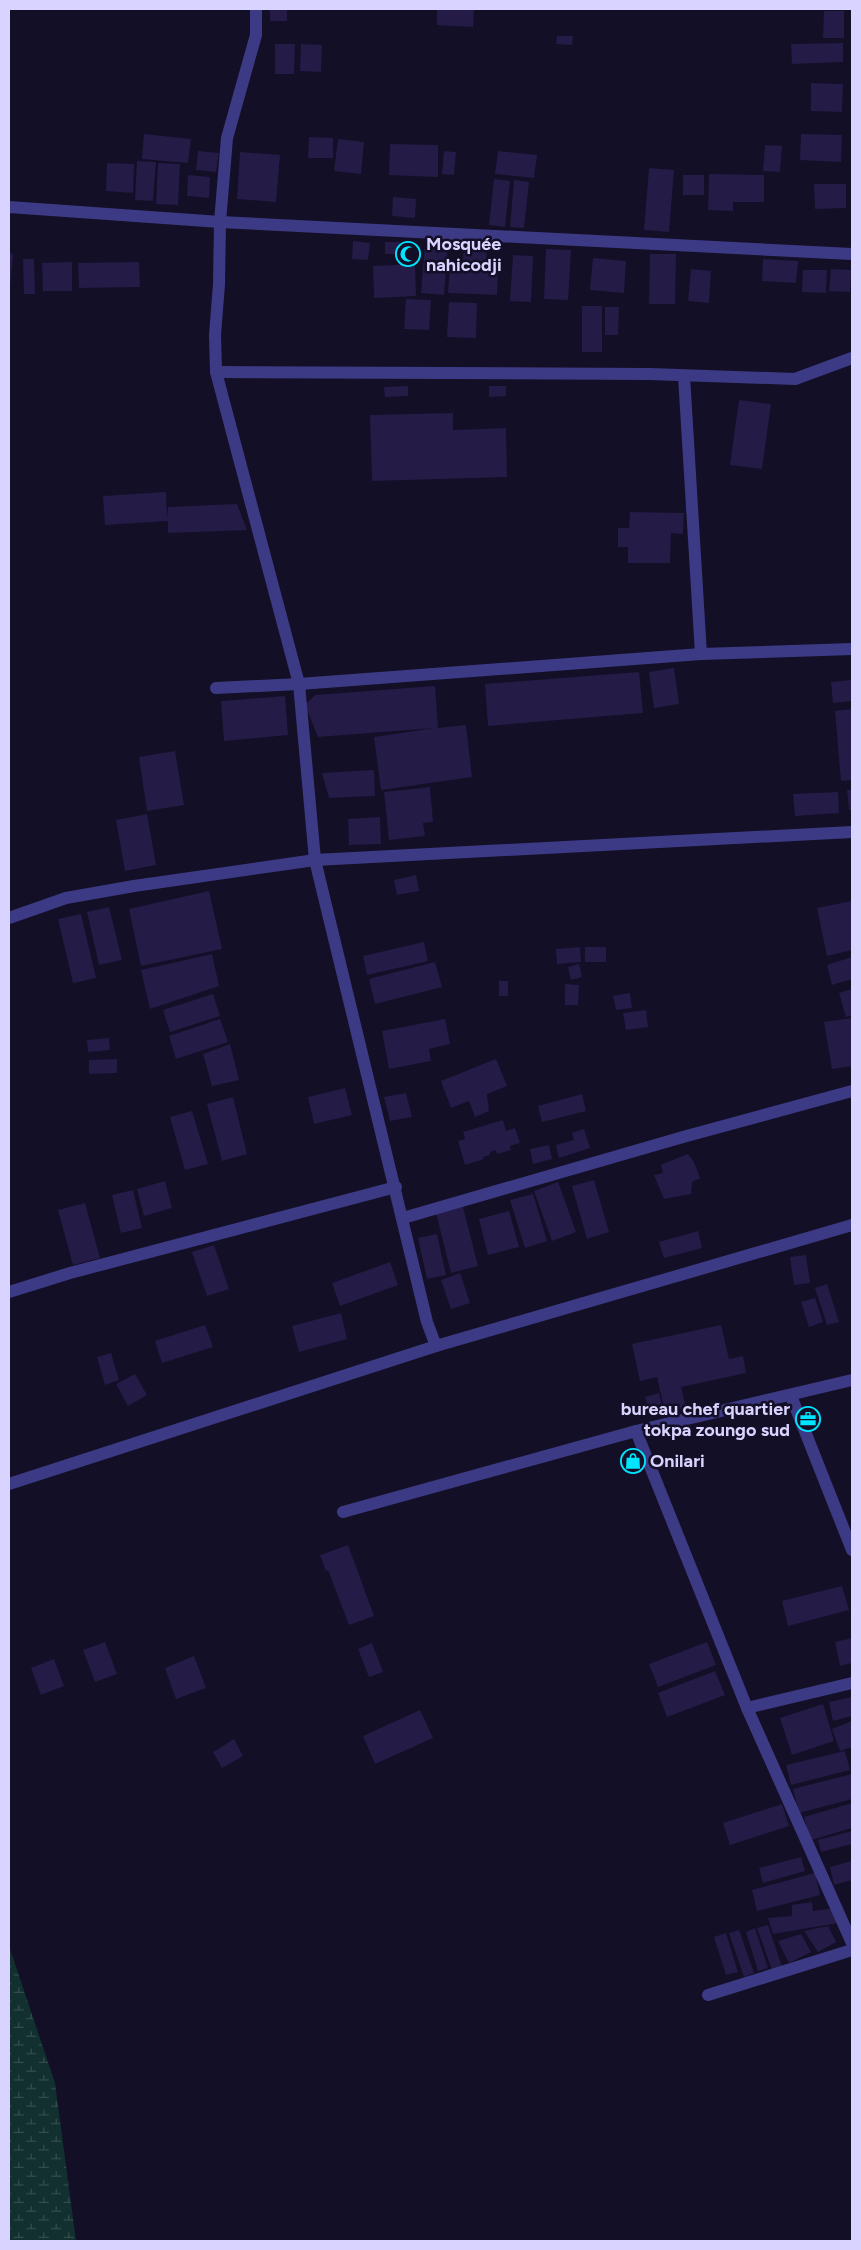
<svg xmlns="http://www.w3.org/2000/svg" width="861" height="2250" viewBox="0 0 861 2250" font-family="Figtree,sans-serif">
  <style>
    .wetland { fill: url(#wetland-marsh) }
    .building { fill: #241b47 }
    .lines { fill: none; stroke-linecap: round; stroke-linejoin: round }
    .minor { stroke: #3d3a85; stroke-width: 12 }
    .labels { text-anchor: middle; dominant-baseline: central; stroke-width: 5; stroke-linejoin: round; paint-order: stroke }
    .poi-label { font-size: 18px; font-weight: bold; fill: #d9d4ff; stroke: #130f26; text-anchor: start }
  </style>
  <defs>
    <pattern id="wetland-marsh" width="20" height="14" patternUnits="userSpaceOnUse" patternTransform="scale(1.25)"><rect width="20" height="14" fill="#12302f"/><path d="M1 5h8M5 5V1M11 12h8M15 12V8" fill="none" stroke="#344d4e"/></pattern>
  </defs>
  <rect width="100%" height="100%" fill="#130f26"/>
  <path class="wetland" d="M9 1946 55 2083 76 2241H9Z"/>
  <g class="building">
    <rect x="270" y="9" width="17" height="12"/>
    <path d="M437 9H474L473 27 437 25Z"/>
    <path d="M824 11H844V38H823Z"/>
    <path d="M557 36H573L572 45 556 44Z"/>
    <path d="M843 43V62L792 64 791 44Z"/>
    <path d="M275 44H295L294 74H275Z"/>
    <path d="M301 44 322 45 321 72 300 71Z"/>
    <path d="M811 83 843 84 842 112 811 111Z"/>
    <path d="M144 134 191 139 188 163 142 159Z"/>
    <path d="M801 134 842 135 841 162 800 160Z"/>
    <path d="M309 137 333 138V158H308Z"/>
    <path d="M338 139 364 142 361 174 334 171Z"/>
    <path d="M390 144 438 145V177L389 175Z"/>
    <path d="M765 145 782 146 780 172 763 171Z"/>
    <path d="M198 151 219 153 216 172 196 170Z"/>
    <path d="M444 151 456 152 454 175 442 174Z"/>
    <path d="M498 151 537 155 534 178 495 174Z"/>
    <path d="M240 152 280 155 276 202 237 199Z"/>
    <path d="M137 161 156 162 153 201 135 200Z"/>
    <path d="M107 163 134 164 133 193 106 191Z"/>
    <path d="M158 163 180 164 178 205 156 204Z"/>
    <path d="M649 168 674 170 669 232 644 230Z"/>
    <path d="M709 174 764 175V202H733V211L708 210Z"/>
    <path d="M188 175 210 177 209 198 187 196Z"/>
    <rect x="683" y="175" width="21" height="20"/>
    <path d="M494 179 510 181 505 227 489 225Z"/>
    <path d="M514 180 529 182 524 228 510 227Z"/>
    <path d="M814 184H846V208L815 209Z"/>
    <path d="M393 197 416 199 415 218 392 216Z"/>
    <path d="M353 241 370 243 368 260 352 259Z"/>
    <rect x="385" y="242" width="15" height="12"/>
    <path d="M425 244 448 246 444 295 421 293Z"/>
    <path d="M464 244 487 245 486 263 463 261Z"/>
    <path d="M546 249 571 250 568 300 544 299Z"/>
    <path d="M9 253 13 254 10 287H9Z"/>
    <path d="M650 254H676L675 304H649Z"/>
    <path d="M513 255 533 256 531 302 510 301Z"/>
    <path d="M593 258 626 261 624 293 590 290Z"/>
    <path d="M23 259H34L35 294H24Z"/>
    <path d="M763 259 798 261 796 283 762 281Z"/>
    <path d="M72 262V291H43L42 263Z"/>
    <path d="M139 262 140 287 79 288 78 263Z"/>
    <path d="M415 264 416 296 374 298 373 266Z"/>
    <path d="M450 265 498 267 497 295 448 293Z"/>
    <path d="M691 269 711 271 709 303 688 301Z"/>
    <path d="M831 269 851 270 850 292 829 291Z"/>
    <path d="M803 270H827L826 293 802 292Z"/>
    <path d="M406 299 431 300 429 330 404 329Z"/>
    <path d="M449 302 477 303 476 338 447 337Z"/>
    <rect x="582" y="306" width="20" height="46"/>
    <path d="M605 307H619L618 335H605Z"/>
    <path d="M408 386V396L385 397 384 387Z"/>
    <path d="M489 386H506V396L489 397Z"/>
    <path d="M739 400 771 404 762 469 730 465Z"/>
    <path d="M453 413V430L506 428 507 477 372 481 370 415Z"/>
    <path d="M166 492 167 518 168 507 237 504 247 530 168 533V521L105 525 103 496Z"/>
    <path d="M630 512 684 513 683 534 671 533 670 563H628V547H618V528H629Z"/>
    <path d="M674 668 679 704 654 708 649 672Z"/>
    <path d="M639 672 643 713 488 726 485 684Z"/>
    <path d="M852 680V701L833 703 831 682Z"/>
    <path d="M435 686 438 728 466 725 472 777 381 790 374 737 435 728 318 737 305 705 315 695Z"/>
    <path d="M285 696 288 735 224 741 221 701Z"/>
    <path d="M852 709V780L841 781 835 711Z"/>
    <path d="M175 751 184 805 147 811 139 757Z"/>
    <path d="M374 770 375 796 329 798 322 773Z"/>
    <path d="M430 787 433 822 423 823 425 836 389 840 384 792Z"/>
    <path d="M847 790H852V810H849Z"/>
    <path d="M838 792 839 813 795 816 793 794Z"/>
    <path d="M147 814 156 865 125 871 116 820Z"/>
    <path d="M380 817 381 844 349 845 348 819Z"/>
    <path d="M416 875 419 891 397 895 394 880Z"/>
    <path d="M209 891 222 949 141 966 129 909Z"/>
    <path d="M852 901V950L827 956 817 908Z"/>
    <path d="M109 907 122 960 99 965 87 912Z"/>
    <path d="M81 914 96 978 73 983 58 919Z"/>
    <path d="M424 942 428 961 367 975 363 956Z"/>
    <path d="M580 947 581 962 557 964 556 949Z"/>
    <rect x="585" y="947" width="21" height="15"/>
    <path d="M212 954 219 986 150 1009 141 970Z"/>
    <path d="M852 957V979L832 985 827 965Z"/>
    <path d="M435 962 442 987 375 1004 369 979Z"/>
    <path d="M579 964 582 977 571 980 568 967Z"/>
    <rect x="499" y="981" width="9" height="15"/>
    <path d="M565 984 579 985 578 1005H565Z"/>
    <path d="M852 989V1015L846 1017 839 993Z"/>
    <path d="M630 993 632 1008 616 1010 613 996Z"/>
    <path d="M213 994 220 1016 170 1032 163 1010Z"/>
    <path d="M646 1010 648 1027 626 1030 623 1013Z"/>
    <path d="M852 1018V1066L832 1069 824 1022Z"/>
    <path d="M220 1019 228 1042 176 1059 169 1036Z"/>
    <path d="M445 1019 450 1044 429 1049 431 1061 389 1069 382 1031Z"/>
    <path d="M109 1038 110 1050 88 1052 87 1040Z"/>
    <path d="M230 1044 239 1080 212 1086 203 1054Z"/>
    <path d="M117 1059V1073L89 1074V1060Z"/>
    <path d="M496 1059 507 1086 487 1094 489 1111 475 1117 469 1101 451 1108 441 1081Z"/>
    <path d="M345 1088 352 1115 314 1124 308 1097Z"/>
    <path d="M406 1093 412 1117 390 1121 384 1097Z"/>
    <path d="M582 1094 586 1111 542 1122 538 1106Z"/>
    <path d="M233 1097 247 1154 222 1161 207 1104Z"/>
    <path d="M192 1111 208 1164 185 1170 170 1117Z"/>
    <path d="M503 1120 506 1131 515 1128 520 1143 510 1146 511 1150 497 1154 496 1150 490 1152V1155L483 1157 484 1159 465 1165 458 1141 465 1139 463 1132Z"/>
    <path d="M584 1129 590 1148 559 1158 556 1145 574 1140 572 1133Z"/>
    <path d="M549 1145 552 1159 533 1164 530 1149Z"/>
    <path d="M688 1154 694 1162 700 1178 692 1182 691 1194 664 1199 654 1175 663 1173 661 1165 665 1163Z"/>
    <path d="M594 1180 609 1232 587 1239 572 1186Z"/>
    <path d="M165 1181 172 1208 144 1216 137 1189Z"/>
    <path d="M558 1182 576 1232 552 1241 534 1191Z"/>
    <path d="M133 1190 142 1228 121 1233 112 1195Z"/>
    <path d="M533 1194 547 1241 525 1248 510 1200Z"/>
    <path d="M85 1203 100 1258 73 1265 58 1210Z"/>
    <path d="M463 1207 478 1266 451 1273 436 1213Z"/>
    <path d="M509 1211 519 1247 488 1255 479 1219Z"/>
    <path d="M698 1231 702 1248 664 1258 659 1242Z"/>
    <path d="M437 1234 446 1275 427 1279 418 1238Z"/>
    <path d="M214 1245 229 1289 207 1296 192 1252Z"/>
    <path d="M806 1255 810 1283 794 1285 790 1257Z"/>
    <path d="M390 1262 398 1285 340 1306 332 1283Z"/>
    <path d="M460 1273 470 1303 451 1309 441 1280Z"/>
    <path d="M827 1284 839 1322 827 1325 815 1288Z"/>
    <path d="M815 1298 823 1322 809 1327 801 1302Z"/>
    <path d="M341 1313 347 1339 299 1352 292 1326Z"/>
    <path d="M205 1325 213 1347 162 1363 155 1341Z"/>
    <path d="M721 1325 729 1359 743 1356 746 1373 681 1387 686 1408 665 1412 657 1377 640 1381 632 1344Z"/>
    <path d="M111 1353 119 1380 105 1385 97 1357Z"/>
    <path d="M135 1374 147 1395 128 1406 116 1384Z"/>
    <path d="M659 1393 664 1413 650 1417 645 1397Z"/>
    <path d="M348 1545 374 1616 349 1625 328 1570 326 1571 320 1555Z"/>
    <path d="M842 1586 849 1610 788 1626 782 1601Z"/>
    <path d="M852 1638V1663L840 1666 835 1642Z"/>
    <path d="M105 1642 117 1674 95 1682 83 1650Z"/>
    <path d="M707 1642 716 1665 658 1687 649 1664Z"/>
    <path d="M372 1643 383 1672 369 1677 358 1649Z"/>
    <path d="M194 1656 206 1688 176 1699 165 1668Z"/>
    <path d="M54 1659 64 1686 41 1695 31 1668Z"/>
    <path d="M715 1671 725 1695 667 1717 658 1693Z"/>
    <path d="M852 1697V1716L833 1721 829 1702Z"/>
    <path d="M823 1704 834 1741 792 1755 780 1718Z"/>
    <path d="M420 1710 433 1738 375 1764 363 1736Z"/>
    <path d="M852 1721V1747L840 1751 832 1729Z"/>
    <path d="M234 1739 243 1756 222 1768 213 1752Z"/>
    <path d="M845 1751 850 1770 791 1785 786 1765Z"/>
    <path d="M852 1774V1799L799 1813 793 1789Z"/>
    <path d="M852 1803V1828L811 1840 804 1817Z"/>
    <path d="M782 1804 789 1826 730 1845 723 1823Z"/>
    <path d="M852 1831V1844L821 1852 818 1840Z"/>
    <path d="M801 1857 805 1871 763 1883 759 1868Z"/>
    <path d="M852 1861V1880L834 1885 830 1867Z"/>
    <path d="M815 1873 820 1895 757 1911 752 1890Z"/>
    <path d="M812 1902 813 1911 835 1908 838 1923 773 1934 768 1918 792 1916V1905Z"/>
    <path d="M768 1925 782 1967 772 1970 757 1928Z"/>
    <path d="M828 1926 836 1942 818 1952 804 1931Z"/>
    <path d="M755 1928 768 1968 758 1971 746 1932Z"/>
    <path d="M739 1930 754 1973 744 1977 729 1933Z"/>
    <path d="M726 1933 738 1972 726 1975 714 1937Z"/>
    <path d="M801 1934 811 1952 789 1963 778 1941Z"/>
  </g>
  <g class="lines">
    <g class="minor">
      <path d="M256 9V35L227 138 220 222 219 284 215 335 216 372 299 684 315 860 427 1322 436 1346"/>
      <path d="M9 207 220 222 852 254"/>
      <path d="M216 372 650 374 795 379 852 358"/>
      <path d="M684 376 701 654"/>
      <path d="M216 688 299 684 701 654 852 649"/>
      <path d="M9 918 66 898 134 886 315 860 852 832"/>
      <path d="M403 1218 683 1137 852 1091"/>
      <path d="M9 1292 70 1273 396 1187"/>
      <path d="M791 1396 852 1550"/>
      <path d="M636 1431 747 1708 852 1943"/>
      <path d="M9 1484 436 1346 852 1225"/>
      <path d="M343 1512 636 1431 852 1380"/>
      <path d="M747 1708 852 1683"/>
      <path d="M708 1995 852 1950"/>
    </g>
  </g>
  <defs>
    <symbol id="mosque-ring" viewBox="-11 -11 22 22"><circle r="9.5" fill="#130f26" stroke="#00e5ff" stroke-width="1.5"/><path d="M3.5-4.9A6 6 0 1 0 3.5 4.9A5 5 0 1 1 3.5-4.9Z" fill="#00e5ff"/></symbol>
    <symbol id="office-ring" viewBox="-11 -11 22 22"><circle r="9.5" fill="#130f26" stroke="#00e5ff" stroke-width="1.5"/><path d="M-6-3h4V-5.5h4V-3h4V5H-6ZM-1-4.5V-3h2v-1.5ZM-6 0V1H6V0Z" fill="#00e5ff"/></symbol>
    <symbol id="shop-ring" viewBox="-11 -11 22 22"><circle r="9.5" fill="#130f26" stroke="#00e5ff" stroke-width="1.5"/><path d="M-5-2.5h2.3a2.7 3.5 0 0 1 5.4 0H5L5.5 6h-11ZM-1.5-2.5h3a1.5 2.3 0 0 0-3 0Z" fill="#00e5ff"/></symbol>
  </defs>
  <g fill-rule="evenodd">
    <use href="#mosque-ring" x="394" y="240" width="28" height="28"/>
    <use href="#office-ring" x="794" y="1405" width="28" height="28"/>
    <use href="#shop-ring" x="619" y="1447" width="28" height="28"/>
  </g>
  <g class="labels">
    <g class="poi-label">
      <text x="426" y="244">Mosquée<tspan x="426" dy="21">nahicodji</tspan></text>
      <text x="790" y="1409" text-anchor="end">bureau chef quartier<tspan x="790" dy="21">tokpa zoungo sud</tspan></text>
      <text x="650" y="1461">Onilari</text>
    </g>
  </g>
  <rect width="861" height="2250" fill="none" stroke="#d9d4ff" stroke-width="20"/>
</svg>
